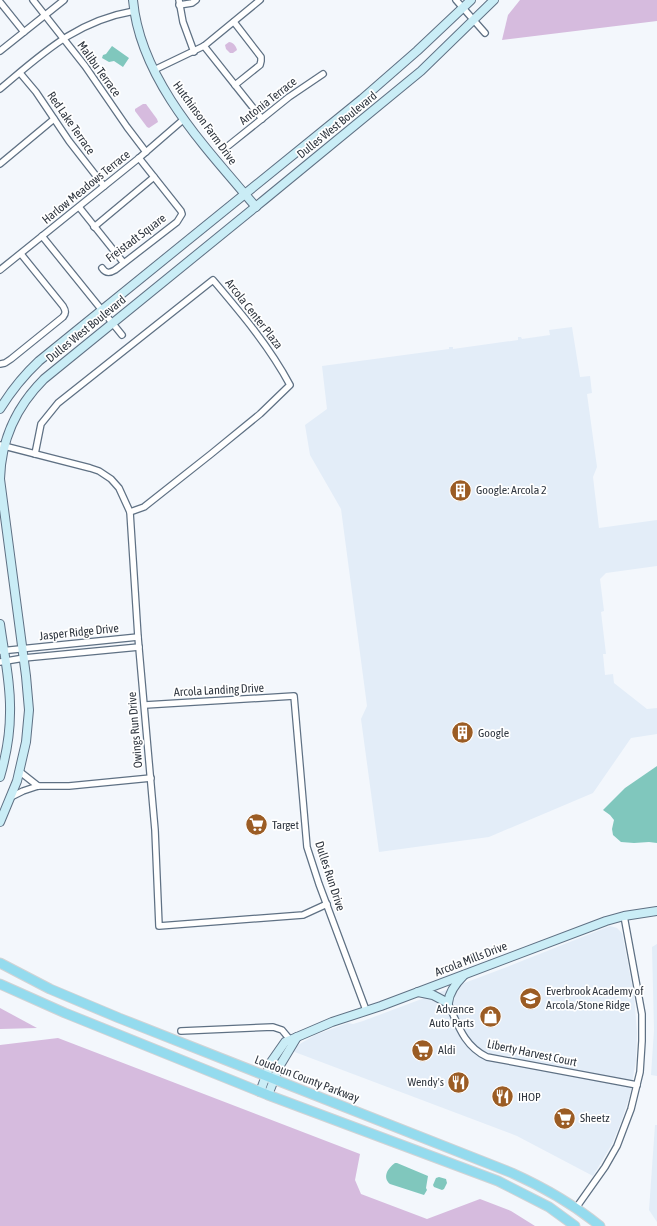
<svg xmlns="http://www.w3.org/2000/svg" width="657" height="1226" viewBox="0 0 657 1226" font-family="'Asap Condensed',sans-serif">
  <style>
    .built { fill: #e3edf8 }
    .green { fill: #d6bbde }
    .water { fill: #80c7bd }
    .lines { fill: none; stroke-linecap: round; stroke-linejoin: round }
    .street-casing { stroke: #5f7184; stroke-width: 8 }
    .secondary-casing { stroke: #5f7184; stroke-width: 10 }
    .primary-casing { stroke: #d1d3d5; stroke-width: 11 }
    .street { stroke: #fff; stroke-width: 5.5 }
    .secondary { stroke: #caedf6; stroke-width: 8 }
    .primary { stroke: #94dbee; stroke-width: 9 }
    .labels { text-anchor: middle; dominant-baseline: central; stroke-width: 3.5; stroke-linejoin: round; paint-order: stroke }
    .street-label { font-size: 12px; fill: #303740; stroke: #fff }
    .poi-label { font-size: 12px; fill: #303740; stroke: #fff; text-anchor: start }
  </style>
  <rect width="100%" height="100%" fill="#f3f7fc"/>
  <g class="built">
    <path d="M572 327 580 377 590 376 592 393 587 394 597 467 593 477 599 528 657 520V566L606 573 600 579 604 611 601 612 606 654H603L605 675 613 674 614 683 647 709 657 708V734L631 738 593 793 489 837 379 852 361 719 367 706 341 509 310 455 305 425 327 409 322 366 449 349V347H453V349L518 340V337H521L522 339 550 335 549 330Z"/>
    <path d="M610 926 617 928 622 933 634 995 637 1033 636 1060 630 1095 621 1122 612 1144 593 1176 517 1136 292 1051 298 1045 315 1035 348 1023 353 1024 363 1021 507 967Z"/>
    <path d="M657 944V1076L651 1075 654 1030 652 947Z"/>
    <path d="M655 1125H657V1222L649 1210Z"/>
  </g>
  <g class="green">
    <path d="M520 0H657V21L502 40 508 15Z"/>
    <path d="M229 42C233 42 236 46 237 50L233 53H230L226 49 225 45Z"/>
    <path d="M143 104H146L157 119 158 122 149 128 147 127 135 111V109Z"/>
    <path d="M0 1008 37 1028 0 1029Z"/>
    <path d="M58 1038 360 1154 355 1180 361 1194 427 1219 480 1199 511 1211 535 1226H0V1045Z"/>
  </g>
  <g class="water">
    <path d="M112 46 129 58 123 67 114 61 109 62 102 58 103 55 106 54Z"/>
    <path d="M657 766V843L649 842 634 843 621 842 613 835 612 829 614 820 610 815 603 810 625 788Z"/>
    <path d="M395 1163H397L428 1176 426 1188 427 1190 424 1195 390 1184C382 1177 388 1168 395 1163Z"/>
    <path d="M439 1177 446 1179 447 1183 444 1189 442 1190 434 1187 433 1185 436 1178Z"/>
  </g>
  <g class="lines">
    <defs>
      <g id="street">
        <path d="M33 0 85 66 127 127 146 152"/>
        <path d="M179 0 183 22 194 52"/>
        <path d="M456 0 485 33"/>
        <path d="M0 2 24 32"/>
        <path d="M179 5 192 3 196 0"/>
        <path d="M234 22 261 57V61L260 65 235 85"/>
        <path d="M204 46 262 119"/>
        <path d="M0 51 64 0"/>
        <path d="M154 70 204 46 260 0"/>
        <path d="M20 73 36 92 69 141 104 186"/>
        <path d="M0 89C43 53 76 21 134 11"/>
        <path d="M228 146 289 97 323 74"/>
        <path d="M0 164 54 119"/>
        <path d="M79 207 123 262"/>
        <path d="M94 227 154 177"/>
        <path d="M42 236 122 335"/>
        <path d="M102 268C106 274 110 273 115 270L177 222 182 214 181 211 139 158"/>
        <path d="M0 270 139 158 184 119"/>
        <path d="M0 364 5 363 11 359 63 317C66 313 66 311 63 306L21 254"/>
        <path d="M0 445 90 468 99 471 111 479 119 488 130 512 138 637 155 830 159 926 303 915 327 904"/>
        <path d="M35 454 41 424 58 403 213 280C241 313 269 346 290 385L260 414 211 454 144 507 130 512"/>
        <path d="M0 651 138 637"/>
        <path d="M0 662 24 658 139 647"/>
        <path d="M145 705 294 696 307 847 319 884 366 1010"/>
        <path d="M19 771 38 786"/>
        <path d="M11 797 23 791 38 786H69L151 778"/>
        <path d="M448 1003C458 1025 464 1046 487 1057L637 1085"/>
        <path d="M181 1031 273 1027 282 1030 292 1042"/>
        <path d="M576 1208 605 1167 617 1146 631 1109 640 1072 642 1041V1014L624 916"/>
      </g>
      <g id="secondary">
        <path d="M133 0C140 80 206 148 256 207"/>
        <path d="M0 409C11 391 23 376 39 361L362 99 417 51 471 0"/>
        <path d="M0 624C4 654 11 684 10 713 10 735 6 756 0 777"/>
        <path d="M0 822 17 781 26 742 29 710 26 676 0 479C1 440 17 406 44 379L264 200 421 71 494 0"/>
        <path d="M418 992 433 995 448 1003C449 992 456 983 464 975"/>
        <path d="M260 1092 271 1062 285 1042 290 1040 332 1022 381 1006 606 921 624 916 657 911"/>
        <path d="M268 1095 279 1067 297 1037"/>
      </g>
      <g id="primary">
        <path d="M0 963 50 989 119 1018 512 1173C543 1187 573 1204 600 1226"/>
        <path d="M0 984 65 1013 268 1095 498 1181 549 1207 575 1226"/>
      </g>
    </defs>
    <use href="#street" class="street-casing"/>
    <use href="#secondary" class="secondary-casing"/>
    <use href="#primary" class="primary-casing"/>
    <use href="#street" class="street"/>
    <use href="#secondary" class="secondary"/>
    <use href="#primary" class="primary"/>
  </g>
  <defs>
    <symbol id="building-disc" viewBox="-11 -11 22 22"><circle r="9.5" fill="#9b5c24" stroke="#fff"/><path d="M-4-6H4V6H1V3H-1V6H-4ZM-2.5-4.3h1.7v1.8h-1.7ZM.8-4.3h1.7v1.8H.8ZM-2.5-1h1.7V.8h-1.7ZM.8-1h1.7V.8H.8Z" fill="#fff"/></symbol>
    <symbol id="supermarket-disc" viewBox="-11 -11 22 22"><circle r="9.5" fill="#9b5c24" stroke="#fff"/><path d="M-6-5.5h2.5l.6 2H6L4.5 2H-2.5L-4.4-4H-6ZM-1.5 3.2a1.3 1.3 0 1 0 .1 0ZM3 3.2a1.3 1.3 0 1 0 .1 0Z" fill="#fff"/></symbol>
    <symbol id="school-disc" viewBox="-11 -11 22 22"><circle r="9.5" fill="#9b5c24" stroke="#fff"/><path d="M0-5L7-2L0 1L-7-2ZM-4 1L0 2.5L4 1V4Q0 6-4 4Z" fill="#fff"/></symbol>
    <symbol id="shop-disc" viewBox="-11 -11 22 22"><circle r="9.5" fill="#9b5c24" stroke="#fff"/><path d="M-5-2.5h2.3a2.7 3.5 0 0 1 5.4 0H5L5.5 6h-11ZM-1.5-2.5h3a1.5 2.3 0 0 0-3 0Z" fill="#fff"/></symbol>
    <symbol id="restaurant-disc" viewBox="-11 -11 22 22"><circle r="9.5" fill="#9b5c24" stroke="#fff"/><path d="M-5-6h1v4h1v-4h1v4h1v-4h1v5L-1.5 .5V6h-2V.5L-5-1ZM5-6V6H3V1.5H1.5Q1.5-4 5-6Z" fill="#fff"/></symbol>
  </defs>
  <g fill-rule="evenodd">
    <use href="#building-disc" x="448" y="478" width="25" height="25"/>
    <use href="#building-disc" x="450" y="720" width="25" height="25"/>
    <use href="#supermarket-disc" x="244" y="812" width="25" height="25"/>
    <use href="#school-disc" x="518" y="986" width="25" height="25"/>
    <use href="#shop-disc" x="478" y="1004" width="25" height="25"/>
    <use href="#supermarket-disc" x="410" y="1038" width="25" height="25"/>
    <use href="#restaurant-disc" x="446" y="1070" width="25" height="25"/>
    <use href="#restaurant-disc" x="490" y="1084" width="25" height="25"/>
    <use href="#supermarket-disc" x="552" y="1106" width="25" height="25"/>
  </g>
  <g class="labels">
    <g class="street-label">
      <text transform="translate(99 69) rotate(54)">Malibu Terrace</text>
      <text transform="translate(268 101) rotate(-38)">Antonia Terrace</text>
      <text transform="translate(71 123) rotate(55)">Red Lake Terrace</text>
      <text transform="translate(205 123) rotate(54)">Hutchinson Farm Drive</text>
      <text transform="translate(337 125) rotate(-39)">Dulles West Boulevard</text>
      <text transform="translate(86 187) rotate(-39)">Harlow Meadows Terrace</text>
      <text transform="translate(136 238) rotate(-37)">Freistadt Square</text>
      <text transform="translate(254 314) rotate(52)">Arcola Center Plaza</text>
      <text transform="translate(86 329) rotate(-39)">Dulles West Boulevard</text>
      <text transform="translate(79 632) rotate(-6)">Jasper Ridge Drive</text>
      <text transform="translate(219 690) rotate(-3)">Arcola Landing Drive</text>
      <text transform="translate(135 730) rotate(-95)">Owings Run Drive</text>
      <text transform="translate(330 876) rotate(72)">Dulles Run Drive</text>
      <text transform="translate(471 959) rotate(-21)">Arcola Mills Drive</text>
      <text transform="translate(532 1053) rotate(12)">Liberty Harvest Court</text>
      <text transform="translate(307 1079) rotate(21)">Loudoun County Parkway</text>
    </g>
    <g class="poi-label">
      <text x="476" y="490">Google: Arcola 2</text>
      <text x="478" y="733">Google</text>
      <text x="272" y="825">Target</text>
      <text x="546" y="991">Everbrook Academy of<tspan x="546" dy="14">Arcola/Stone Ridge</tspan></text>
      <text x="474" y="1009" text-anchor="end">Advance<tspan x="474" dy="14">Auto Parts</tspan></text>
      <text x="438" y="1050">Aldi</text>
      <text x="444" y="1082" text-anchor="end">Wendy's</text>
      <text x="518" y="1097">IHOP</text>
      <text x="580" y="1118">Sheetz</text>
    </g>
  </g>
</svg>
